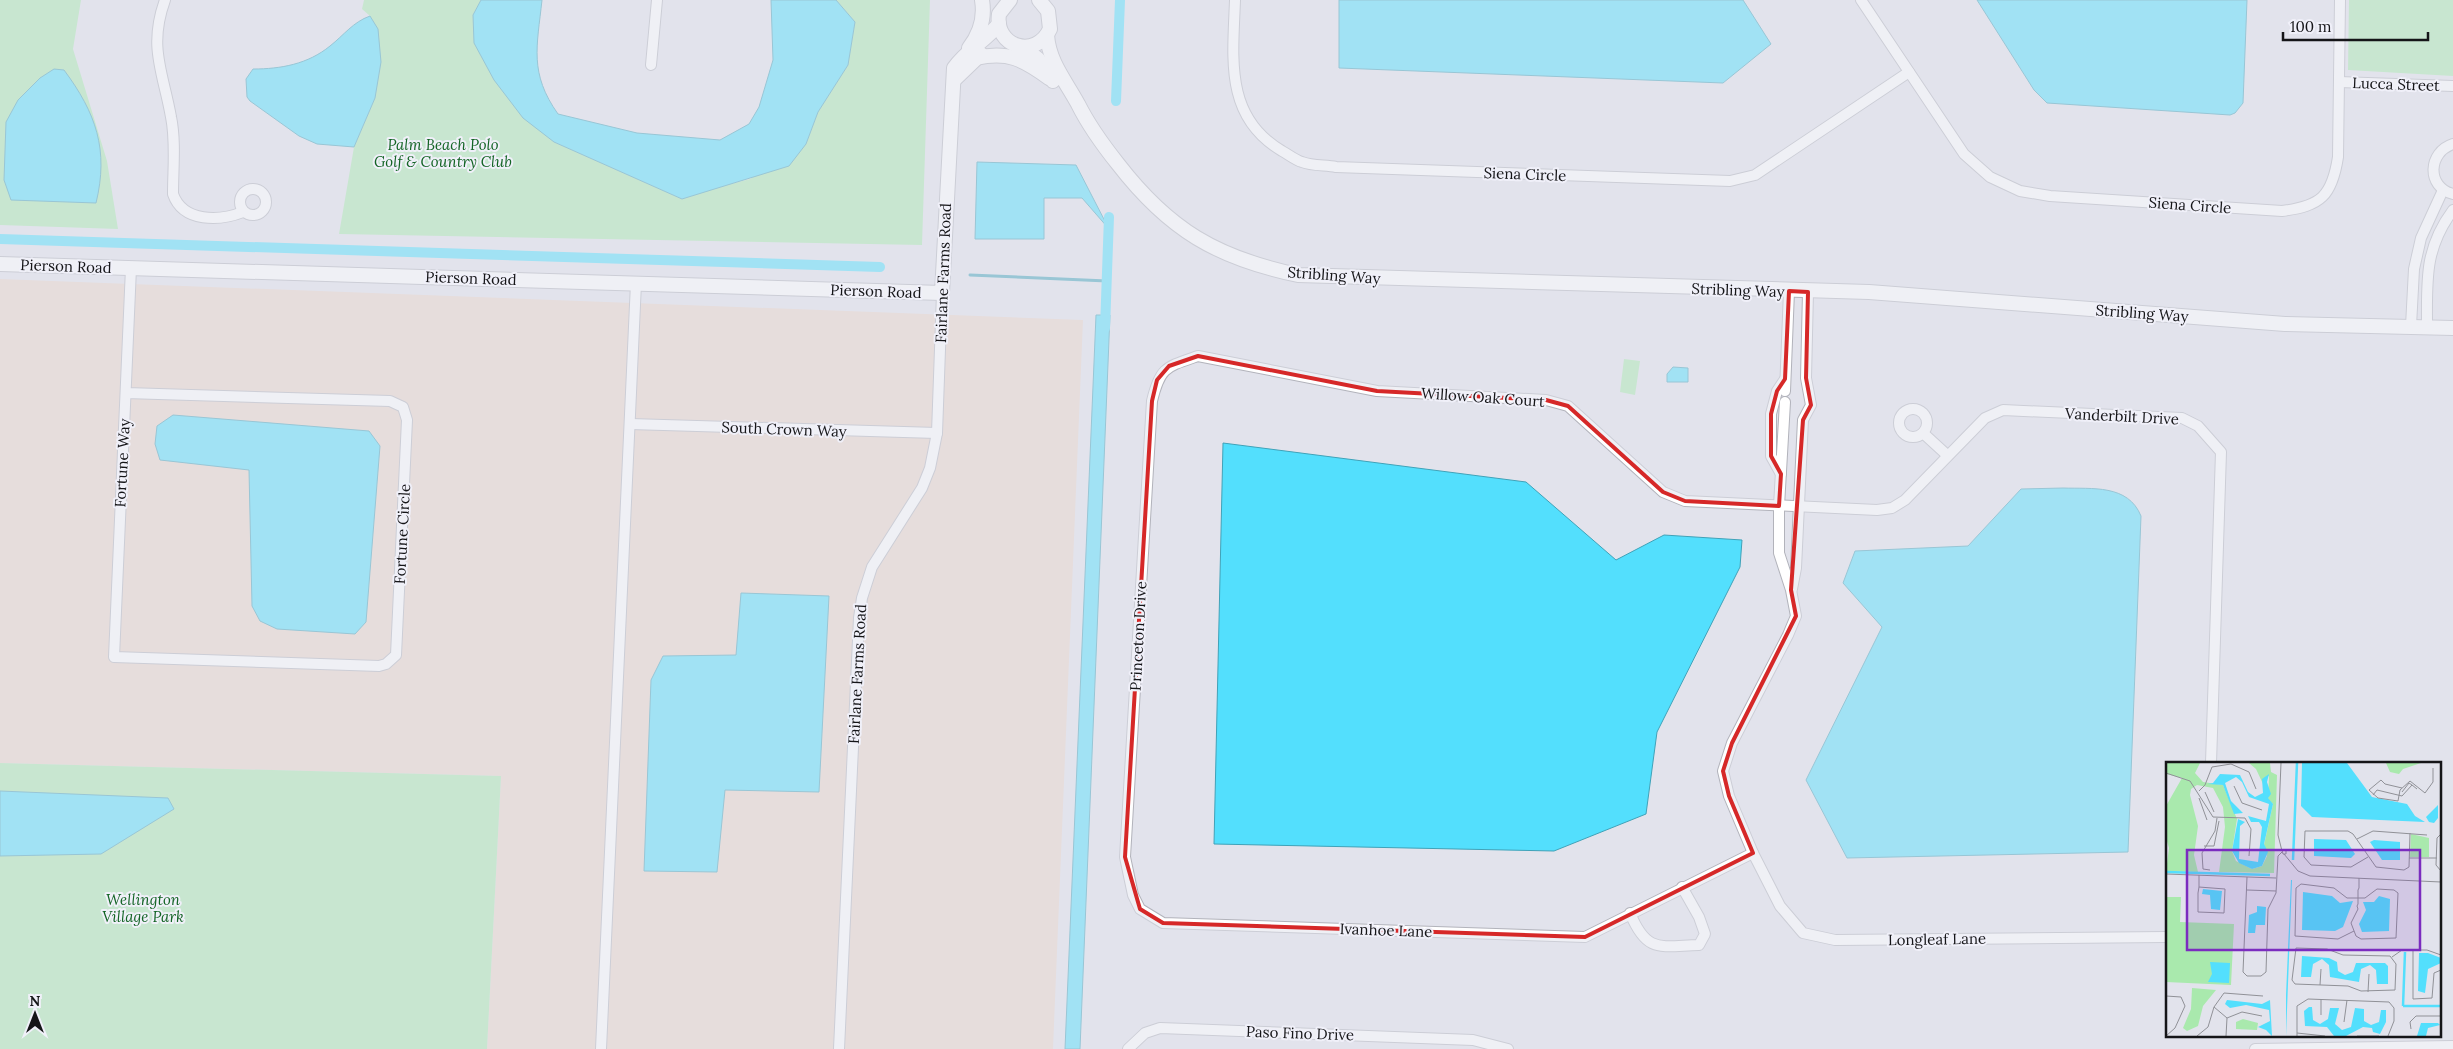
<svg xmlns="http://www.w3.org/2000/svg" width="2453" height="1049" viewBox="0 0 2453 1049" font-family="Lora,serif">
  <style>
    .commercial { fill: #ebd5c8 }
    .green { fill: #a9e9ad }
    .water { fill: #53dffd; stroke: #40a2b8 }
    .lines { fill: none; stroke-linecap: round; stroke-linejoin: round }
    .stream { stroke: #40a2b8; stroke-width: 3 }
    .canal { stroke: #53dffd; stroke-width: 10 }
    .street-casing { stroke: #b2b3bb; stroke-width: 12 }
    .secondary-casing { stroke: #b2b3bb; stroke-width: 16 }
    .street { stroke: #fff; stroke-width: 10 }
    .secondary { stroke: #fff; stroke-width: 14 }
    .marked { fill: none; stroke: #d62828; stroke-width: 4; stroke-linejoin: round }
    .labels { text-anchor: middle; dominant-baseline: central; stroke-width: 4; stroke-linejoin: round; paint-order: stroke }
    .street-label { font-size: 15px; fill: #151518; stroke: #f0f0f9 }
    .park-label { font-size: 15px; font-style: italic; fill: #126424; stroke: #f0f0f9 }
    .inset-river { fill: none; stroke: #53dffd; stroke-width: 2.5 }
    .inset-road { fill: none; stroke: #909197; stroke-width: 1 }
    .view { fill: #7b2cbf; fill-opacity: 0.15; stroke: #7b2cbf; stroke-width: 2.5 }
    .inset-edge { fill: none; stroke: #151518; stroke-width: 2.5 }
  </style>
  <rect width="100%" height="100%" fill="#e2e3ec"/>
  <path class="commercial" d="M0 279 1083 320 1053 1049H487L501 776 0 763Z"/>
  <g class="green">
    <path d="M0 0H81L73 49 107 161 118 229 0 225Z"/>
    <path d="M364 0H481L473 15 554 142 682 199 715 188 750 179 806 144 818 112 848 65 855 22 836 0H930L922 245 339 234 354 147 375 98 370 16 362 9Z"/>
    <path d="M2349 0H2453V76L2348 70Z"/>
    <path d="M1624 359 1640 361 1635 395 1620 392Z"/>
    <path d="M0 763 501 776 487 1049H0Z"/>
  </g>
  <g class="water">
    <path d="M481 0H542C537 47 529 73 558 114L637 133 720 140 749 124 759 107 773 60 771 0H836L855 22 848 65 818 112 806 144 789 166 682 199 554 142 523 118 494 80 474 43 473 15Z"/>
    <path d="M1339 0H1743L1771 44 1723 83 1339 68Z"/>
    <path d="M1977 0H2247L2243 103 2235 113 2230 115 2047 103 2034 90Z"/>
    <path d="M370 16 378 29 381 62 375 98 354 147 317 144 299 136 250 101 247 97 246 79 253 69C281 69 308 64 330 46 344 35 353 22 370 16Z"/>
    <path d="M54 69 64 70C96 113 109 150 96 203L11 200 4 180 6 122 18 100 40 78Z"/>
    <path d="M977 162 1076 165 1109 229 1082 198H1044V239H975Z"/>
    <path d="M1096 315H1110L1080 1049H1065Z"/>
    <path d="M1673 367 1688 368V382H1667V374Z"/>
    <path d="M173 415 369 431 380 446 366 622 355 634 277 629 260 621 252 606 249 470 160 460 155 444 157 426Z"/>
    <path d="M1223 443 1526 482 1616 560 1664 535 1742 540 1740 567 1657 732 1646 814 1554 851 1214 844Z"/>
    <path d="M2063 488C2092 489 2128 484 2141 516L2128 852 1847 858 1806 780 1882 627 1843 583 1855 551 1968 546 2021 489Z"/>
    <path d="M741 593 829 596 819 792 725 790 717 872 644 871 651 680 663 656 736 655Z"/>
    <path d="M0 791 168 798 174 809 101 854 0 856Z"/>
  </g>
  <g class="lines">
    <path class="stream" d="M970 275 1107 281"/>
    <g class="canal">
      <path d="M1116 101 1120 0"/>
      <path d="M0 239 880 267"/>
      <path d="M1105 328 1109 217"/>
    </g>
    <defs>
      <g id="street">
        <path d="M165 0C148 47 163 72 171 117 176 141 173 169 173 194 183 223 220 221 243 212"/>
        <path d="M1235 0C1233 58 1224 117 1282 151 1288 154 1295 160 1302 162 1312 166 1326 165 1336 167L1730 181 1755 175 1909 72"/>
        <path d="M1861 0 1964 154 1990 177 2020 191 2050 196 2282 211C2321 206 2332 196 2338 157L2340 0"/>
        <path d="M651 65 657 0"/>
        <path d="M2339 82 2453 86"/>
        <path d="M2453 144C2428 152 2426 187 2453 194"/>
        <circle cx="253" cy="202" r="13"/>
        <path d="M2411 326 2414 269 2421 238 2443 190"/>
        <path d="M2427 327C2427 281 2424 249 2453 210"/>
        <path d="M1785 391 1789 291"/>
        <path d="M126 393 390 401 403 407 407 420 396 655 386 664 379 666 114 657C120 528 125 398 131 268"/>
        <path d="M1785 402 1779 506V553L1791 590 1796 616 1788 635 1732 743 1723 771 1729 796 1753 853 1780 906 1803 933 1835 940 2167 937"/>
        <circle cx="1913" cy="423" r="14"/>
        <path d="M630 424 937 433"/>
        <path d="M1923 433 1947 455"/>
        <path d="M1781 474 1771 456V414L1777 391 1785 379"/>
        <path d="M1792 589 1796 568 1803 420 1811 405 1806 378 1808 292"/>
        <path d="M1753 853 1585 937 1163 923 1140 909 1133 895 1125 857 1152 401C1160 367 1166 367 1198 356L1377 391 1546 400 1568 406 1663 492 1685 501 1877 510 1892 508 1905 500 1985 418 2003 410 2182 418 2198 426 2221 452 2211 763"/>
        <path d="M1630 913C1647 954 1660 946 1699 945L1705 934 1699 917 1682 887"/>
        <path d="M601 1049 636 283"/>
        <path d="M839 1049 859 618 862 598 872 567 922 488 930 468 937 433 942 293"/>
        <path d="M1128 1049 1145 1033 1160 1028 1473 1040 1508 1049"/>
        <path d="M2255 1049 2453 1046"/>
      </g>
      <g id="secondary">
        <path d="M1010 0 999 14C994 47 1036 60 1050 29L1048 11 1039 0"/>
        <path d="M1047 35C1049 62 1065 80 1078 104 1089 126 1102 144 1118 164 1169 230 1217 258 1298 275L1869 292 2285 324 2453 328"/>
        <path d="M1023 47 1038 59 1053 81"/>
        <path d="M969 48C980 34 985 18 982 0"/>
        <path d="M976 58C1008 51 1023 59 1049 78"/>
        <path d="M955 79 981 54"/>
        <path d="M0 264 942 293 954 68C967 50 985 41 999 24"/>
      </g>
    </defs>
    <use href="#street" class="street-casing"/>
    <use href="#secondary" class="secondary-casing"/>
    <use href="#street" class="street"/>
    <use href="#secondary" class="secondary"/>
  </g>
  <path d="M0 0H2453V1049H0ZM1789 291 1808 292 1806 378 1811 405 1803 420 1791 590 1796 616 1732 743 1723 771 1729 796 1753 853 1585 937 1163 923 1140 909 1125 857 1152 401 1157 380 1169 366 1198 356 1377 391 1546 400 1568 406 1663 492 1685 501 1779 506 1781 474 1771 456V414L1777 391 1785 379Z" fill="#e2e3ec" fill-opacity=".55" fill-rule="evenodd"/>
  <path class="marked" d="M1789 291 1808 292 1806 378 1811 405 1803 420 1791 590 1796 616 1732 743 1723 771 1729 796 1753 853 1585 937 1163 923 1140 909 1125 857 1152 401 1157 380 1169 366 1198 356 1377 391 1546 400 1568 406 1663 492 1685 501 1779 506 1781 474 1771 456V414L1777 391 1785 379Z"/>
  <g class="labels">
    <g class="street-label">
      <text transform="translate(2396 84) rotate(2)">Lucca Street</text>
      <text transform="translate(1525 174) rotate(2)">Siena Circle</text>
      <text transform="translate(2190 205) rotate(4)">Siena Circle</text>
      <text transform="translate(66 266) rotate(2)">Pierson Road</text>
      <text transform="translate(943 273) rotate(-88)">Fairlane Farms Road</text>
      <text transform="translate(1334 275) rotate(4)">Stribling Way</text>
      <text transform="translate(471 278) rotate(2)">Pierson Road</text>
      <text transform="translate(1738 290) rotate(2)">Stribling Way</text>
      <text transform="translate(876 291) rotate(2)">Pierson Road</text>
      <text transform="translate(2142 313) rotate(4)">Stribling Way</text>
      <text transform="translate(1483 397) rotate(4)">Willow Oak Court</text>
      <text transform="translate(2122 416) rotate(3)">Vanderbilt Drive</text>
      <text transform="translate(784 429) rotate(2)">South Crown Way</text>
      <text transform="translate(122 463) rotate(-87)">Fortune Way</text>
      <text transform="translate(402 534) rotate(-87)">Fortune Circle</text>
      <text transform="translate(1138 636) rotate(-87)">Princeton Drive</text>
      <text transform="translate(857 674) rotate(-87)">Fairlane Farms Road</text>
      <text transform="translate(1386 930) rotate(2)">Ivanhoe Lane</text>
      <text transform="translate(1937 939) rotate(-1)">Longleaf Lane</text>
      <text transform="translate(1300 1033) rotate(2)">Paso Fino Drive</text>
    </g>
    <g class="park-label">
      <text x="443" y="144">Palm Beach Polo<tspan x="443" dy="17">Golf &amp; Country Club</tspan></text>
      <text x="143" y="899">Wellington<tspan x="143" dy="17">Village Park</tspan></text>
    </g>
  </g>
  <g transform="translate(2166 762)">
    <rect width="275" height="275" fill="#e2e3ec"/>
    <path d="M0 1H34L29 11 37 20 57 23 71 57 66 89 70 99 86 107 96 104 101 94 98 83 107 42 102 38 103 14 97 17 98 24 90 7 83 1H104L105 10 111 13 108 111 53 110 59 65 57 45 47 26 31 23 25 27 24 33 32 64 28 93 32 110 0 109 3 86 0 76V44L16 16 0 12ZM220 1H255L237 7 233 12 224 10ZM245 72 263 76V95H244ZM0 135H15L14 160 68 162 65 223 0 220ZM26 226 50 228 37 244 32 264 21 269 17 266 25 247ZM77 257 92 261 91 268 70 267V260Z" fill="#a9e9ad"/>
    <path d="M136 1H181L206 35 241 42 249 54 259 60 146 55 135 44ZM54 12 74 13 82 30 89 35 97 31 96 17 103 12 101 20 105 32 102 36 107 42 98 82 102 90 96 104 86 107 73 101 66 89 72 57 79 60 74 64 73 97 92 100 96 65 93 60H85L82 54 100 59 103 42 83 35 76 20 70 15 59 21 65 39 77 51 68 52 57 23 42 22 47 21ZM272 43V56L268 61 263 60 260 55ZM148 77 180 78 189 92 185 96 148 94ZM208 78 234 80V98H216L204 80ZM125 118H126L120 274V233ZM37 127 56 129 54 148 45 147 44 133 36 132ZM137 130 166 134 174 141 187 139 177 165 169 169 136 168ZM213 134 224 137 223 169 196 170 193 162 200 148 197 140H208ZM91 144 100 145 99 163H90L89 171H82L83 153 91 150ZM253 191H262L275 196V201L262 207 259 231 252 229ZM136 194 163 196 171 200 172 209 179 213 187 210 190 201H219L222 204V222H211L210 208 204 203 195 207 193 220 164 215 163 203 156 197 147 202 145 215H135ZM44 200 64 201 63 221 42 220 46 212ZM61 238 96 242 104 238 106 274 100 268 92 265 104 259 103 248 80 243 64 246 59 242ZM143 245H146L147 258 154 262 162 257 164 246H173L169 262 176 268 185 265 189 246 198 247V259L205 263 213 260 215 248H220V260L214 272 207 270 206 266 197 265 180 274H168L161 265 139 264 138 249ZM255 261H272L274 263 262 266 260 274H251Z" fill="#53dffd"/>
    <path class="inset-river" d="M127 98 131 1M0 110 104 113M237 244 239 190M237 244H275"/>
    <path class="inset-road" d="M115 1 112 73 116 89M0 11 24 19 47 55 79 56 85 67 83 94M68 24 76 41 96 48M236 26 219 22 215 18 203 28 212 36 232 39 234 28 244 19 259 31 267 20V6M33 29 39 23 46 5 65 2 83 10 90 27M39 30 48 50M236 30 243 21 246 23M207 33 211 28 236 34 246 23 251 27M33 36 41 58M275 72 271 76 270 103 275 109M191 77 207 69 261 73M38 84H48L53 59M116 88H120V92H117ZM118 92 132 109 144 114 275 120M202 95 185 105 145 103 138 95 139 69H182L187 72 210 105 238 108 243 105 244 71M243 96H271M44 108 37 107 36 91 49 69 51 56M0 112 110 116M81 115 77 210 81 214H95L100 210 102 147 110 131 112 94 116 90M33 125 59 127 58 151 32 150V131L33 125V113M81 128 110 129M188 169 172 177 129 174 130 126 135 122 168 126 181 136H199L211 127 228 128 232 131 230 176 195 177 190 174 185 161 192 147 191 144 192 142V128L193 126V116M130 186 161 187 177 193 224 194 230 202 229 228 195 229 182 224 129 222 126 218ZM247 187V237L266 236 268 211 275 208M226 195 236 188H261L275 193M154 223 155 207M202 230 203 212M0 234 15 235 19 244 9 266 0 274M48 245 58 231 97 234M155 253V237M61 256 76 250 96 254M178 260 181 238M245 267 244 260 250 254H275M131 271 159 274M31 274 42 265 48 245 61 256 60 274M131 274V244L142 237 223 240 228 246V259L222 274M191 274H213"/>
    <path class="view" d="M21 88H254V188H21Z"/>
    <rect width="275" height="275" class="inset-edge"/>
  </g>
  <g transform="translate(35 1014)" stroke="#f0f0f9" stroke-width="4" paint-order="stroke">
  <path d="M0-4L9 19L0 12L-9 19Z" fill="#151518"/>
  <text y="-8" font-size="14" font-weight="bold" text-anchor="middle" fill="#151518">N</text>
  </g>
  <path d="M2283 32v8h145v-8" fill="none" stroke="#151518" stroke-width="2.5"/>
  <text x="2290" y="32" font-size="15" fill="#151518" stroke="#f0f0f9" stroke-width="4" paint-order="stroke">100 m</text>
</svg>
